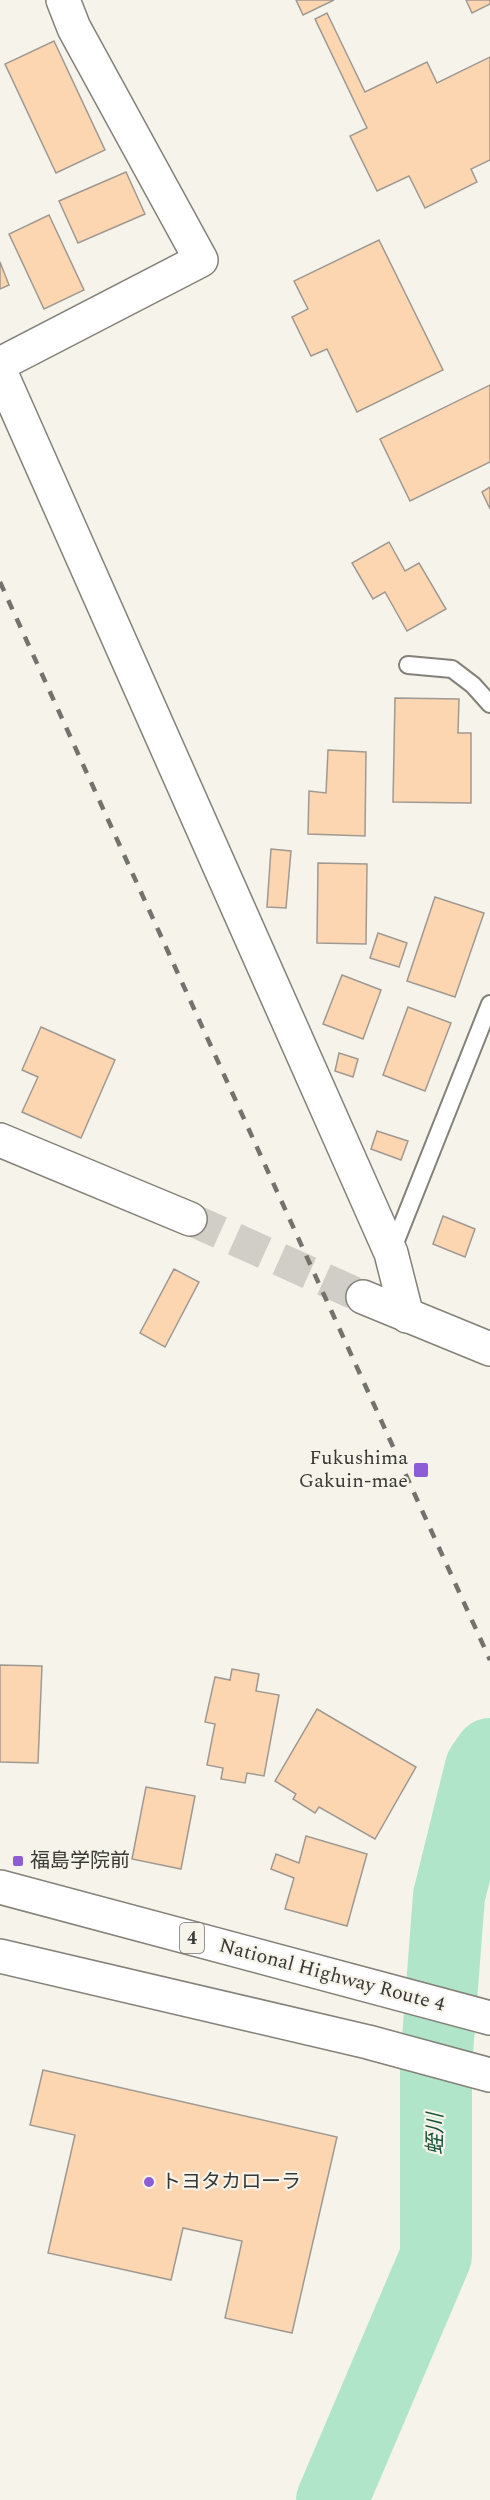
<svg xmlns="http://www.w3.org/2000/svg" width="490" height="2500" viewBox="0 0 490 2500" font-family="Spectral,'Noto Sans JP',serif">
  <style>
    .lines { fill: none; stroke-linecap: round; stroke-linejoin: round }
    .river { stroke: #b1e5c9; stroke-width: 72 }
    .building { fill: #fcd6b1; stroke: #a09992; stroke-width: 1.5 }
    .secondary-tunnel { stroke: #d0cec6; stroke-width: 33; stroke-dasharray: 33 16; stroke-linecap: butt }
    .lane-casing { stroke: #838179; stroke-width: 20 }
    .street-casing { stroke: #838179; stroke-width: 36 }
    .secondary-casing { stroke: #838179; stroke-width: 36 }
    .highway-casing { stroke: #838179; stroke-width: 36 }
    .lane { stroke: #fff; stroke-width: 16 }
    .street { stroke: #fff; stroke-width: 33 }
    .secondary { stroke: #fff; stroke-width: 33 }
    .highway { stroke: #fff; stroke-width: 33 }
    .rail { stroke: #73726c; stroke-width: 4.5; stroke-dasharray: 10 10; stroke-linecap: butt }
    .poi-dot { fill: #8c5dd6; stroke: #f6f4ea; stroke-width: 2 }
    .labels { text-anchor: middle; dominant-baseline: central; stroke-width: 4.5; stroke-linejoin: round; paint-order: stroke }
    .shield { fill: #f6f4ea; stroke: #72706b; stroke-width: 1.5 }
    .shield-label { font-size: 18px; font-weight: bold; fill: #393834 }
    .poi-label { font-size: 20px; fill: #393834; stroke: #f6f4ea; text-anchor: start }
    .street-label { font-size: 20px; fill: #393834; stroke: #f6f4ea }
    .water-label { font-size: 21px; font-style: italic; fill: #155239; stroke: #f6f4ea }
  </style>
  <rect width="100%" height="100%" fill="#f6f4ea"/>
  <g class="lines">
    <path class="river" d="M332 2500 436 2256V2065L449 1896 481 1767 490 1754"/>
  </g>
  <g class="building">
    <path d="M296 0H334L303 15Z"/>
    <path d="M466 0H490V4L472 13Z"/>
    <path d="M327 13 365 92 427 62 437 83 490 57V160L471 169 477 182 425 208 409 176 377 191 350 136 367 128 315 19Z"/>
    <path d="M54 41 105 150 56 173 5 64Z"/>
    <path d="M126 172 145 214 78 243 59 201Z"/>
    <path d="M49 215 84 290 44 309 9 234Z"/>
    <path d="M379 240 443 370 357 412 327 349 311 356 292 317 308 309 294 281Z"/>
    <path d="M0 262 9 285 0 289Z"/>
    <path d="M490 385V462L410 501 380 439Z"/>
    <path d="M490 487V509L482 492Z"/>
    <path d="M389 542 405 571 419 563 446 609 407 631 385 592 373 599 352 563Z"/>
    <path d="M395 698 459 699 458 733H471V803L393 802Z"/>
    <path d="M328 750 366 752 365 836 308 834 309 791 326 793Z"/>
    <path d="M271 849 291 851 286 908 267 907Z"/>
    <path d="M318 863 367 864 366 944 317 943Z"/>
    <path d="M435 897 484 913 455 997 407 981Z"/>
    <path d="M378 933 407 943 399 967 370 958Z"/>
    <path d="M342 975 381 990 363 1039 323 1024Z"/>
    <path d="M408 1007 451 1023 425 1091 383 1075Z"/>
    <path d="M41 1027 115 1060 81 1138 22 1112 38 1077 22 1070Z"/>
    <path d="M339 1053 358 1059 353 1077 335 1071Z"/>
    <path d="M377 1131 408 1141 401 1160 371 1149Z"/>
    <path d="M443 1216 475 1229 465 1257 433 1244Z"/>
    <path d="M174 1269 199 1282 165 1347 140 1333Z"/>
    <path d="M0 1665 42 1666 38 1763 0 1762Z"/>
    <path d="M232 1669 259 1674 256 1691 279 1695 264 1776 247 1773 245 1783 221 1779 223 1768 207 1765 215 1724 205 1722 215 1677 230 1680Z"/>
    <path d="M317 1709 416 1767 375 1839 319 1807 315 1813 293 1799 296 1794 275 1781Z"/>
    <path d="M146 1787 195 1796 181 1869 132 1859Z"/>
    <path d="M306 1836 367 1854 347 1926 285 1909 294 1878 271 1869 276 1854 299 1863Z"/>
    <path d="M43 2070 337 2137 292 2333 225 2318 242 2241 183 2228 171 2280 48 2253 75 2135 30 2125Z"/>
  </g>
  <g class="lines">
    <path class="secondary-tunnel" d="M190 1219 363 1297"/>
    <defs>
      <g id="lane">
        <path d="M408 665 452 669 473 685 490 704"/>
        <path d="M391 1253 490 1004"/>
      </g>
      <path id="street" d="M0 364 201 260 74 28 63 0"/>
      <g id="secondary">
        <path d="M0 371 391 1253 407 1316"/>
        <path d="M0 1140 190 1219"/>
        <path d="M363 1297 490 1349"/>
      </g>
      <g id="highway">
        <path d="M0 1887 490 2018"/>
        <path d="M0 1956 368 2042 490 2075"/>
      </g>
    </defs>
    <use href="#lane" class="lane-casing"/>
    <use href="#street" class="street-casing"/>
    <use href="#secondary" class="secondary-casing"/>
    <use href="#highway" class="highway-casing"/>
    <use href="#lane" class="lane"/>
    <use href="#street" class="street"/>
    <use href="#secondary" class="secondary"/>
    <use href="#highway" class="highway"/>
    <path class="rail" d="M0 582 490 1660"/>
  </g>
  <g class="poi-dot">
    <rect x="413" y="1462" width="16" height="16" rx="3"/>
    <rect x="12" y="1855" width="12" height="12" rx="3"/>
    <circle cx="149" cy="2182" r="6"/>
  </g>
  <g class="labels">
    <rect class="shield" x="180" y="1923" width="24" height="30" rx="4.5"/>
    <g class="shield-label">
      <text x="192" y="1938">4</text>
    </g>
    <g class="poi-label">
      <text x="408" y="1458" text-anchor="end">Fukushima<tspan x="408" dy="23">Gakuin-mae</tspan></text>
      <text x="30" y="1861">福島学院前</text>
      <text x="161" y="2182">トヨタカローラ</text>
    </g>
    <g class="street-label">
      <text transform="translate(332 1975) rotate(15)">National Highway Route 4</text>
    </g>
    <g class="water-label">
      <text transform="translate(436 2134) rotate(-90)">蛭川</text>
    </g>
  </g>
</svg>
